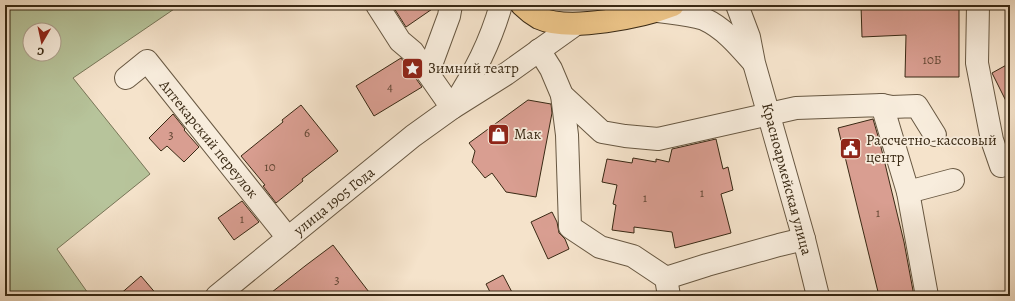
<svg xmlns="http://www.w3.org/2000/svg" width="1015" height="301" viewBox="0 0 1015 301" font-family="Alegreya,serif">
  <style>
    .green { fill: #b7c49b; stroke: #787658; fill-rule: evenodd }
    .building { fill: #d99e91; stroke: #392914 }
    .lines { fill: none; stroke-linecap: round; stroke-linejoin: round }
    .minor-casing { stroke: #685842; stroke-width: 24 }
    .major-casing { stroke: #392914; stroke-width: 24 }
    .minor { stroke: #f8eddd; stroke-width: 22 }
    .major { stroke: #eac286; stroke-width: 22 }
    .labels { text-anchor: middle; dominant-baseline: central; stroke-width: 3.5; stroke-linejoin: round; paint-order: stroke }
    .number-label { font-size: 13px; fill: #614633 }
    .poi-label { font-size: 15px; fill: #392914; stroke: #f8eddd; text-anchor: start }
    .street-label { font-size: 15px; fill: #392914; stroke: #f8eddd }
  </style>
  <rect width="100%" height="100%" fill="#f5e3cb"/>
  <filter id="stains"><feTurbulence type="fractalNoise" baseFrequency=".005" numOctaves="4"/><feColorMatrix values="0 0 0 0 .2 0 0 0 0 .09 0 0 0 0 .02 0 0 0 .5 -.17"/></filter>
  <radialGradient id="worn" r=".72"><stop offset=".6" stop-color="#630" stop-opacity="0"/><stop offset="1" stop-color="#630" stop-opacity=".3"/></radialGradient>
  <g class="green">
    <path d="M5 5H180L73 78 150 174 57 249 90 296H5ZM30 30H54V54H30Z"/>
    <path d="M548 5H602L569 8Z"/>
  </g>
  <g class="building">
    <path d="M392 5H438L406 27Z"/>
    <path d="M861 5H959V77H905L906 35 862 37Z"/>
    <path d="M401 58 422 87 374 116 356 86Z"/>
    <path d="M1010 63V109L992 73Z"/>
    <path d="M528 100 551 104 552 113 536 197 506 192 492 173 485 178 472 162 475 151 469 143Z"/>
    <path d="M301 105 338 151 302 179 303 181 276 203 263 186 265 185 241 156 283 122 282 120Z"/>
    <path d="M173 114 185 129 184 130 199 147 184 162 167 146 161 151 149 138Z"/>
    <path d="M873 119 880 143 904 242 914 296H879L838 128Z"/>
    <path d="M716 139 723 169 728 167 733 190 721 194 731 233 675 248 672 232 634 227V233L612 230 616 205 613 204 617 185 602 182 607 159 632 163 633 158 656 162V159L669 162 672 149Z"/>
    <path d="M242 201 259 222 234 240 218 218Z"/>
    <path d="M552 212 557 222 559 233 565 239 569 249 548 259 531 222Z"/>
    <path d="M333 245 372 296H267L305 266Z"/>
    <path d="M503 275 514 296H492L486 284Z"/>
    <path d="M141 276 158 296H118Z"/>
  </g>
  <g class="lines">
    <defs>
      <g id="minor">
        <path d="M377 5 400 41 413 52 452 108"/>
        <path d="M737 5 749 37 754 63 804 239 818 296"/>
        <path d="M978 5 977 63 992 140 1001 166"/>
        <path d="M658 11C673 13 690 14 704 19 724 28 739 46 753 62"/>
        <path d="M539 50 551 69 562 95 602 132 625 136 658 139 796 108 882 105 908 192 927 296"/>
        <path d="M428 73 449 16 451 5"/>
        <path d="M126 78 147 61 288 238"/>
        <path d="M562 95 567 135 570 227 600 247 633 256 666 278 707 265 779 245 804 239"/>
        <path d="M882 105 892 107 917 106 935 135"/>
        <path d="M453 106C475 72 490 43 501 5"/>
        <path d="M908 192 953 180"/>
        <path d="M666 278 669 296"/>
        <path d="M217 296 413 136 452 108 506 74 576 24"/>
      </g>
      <path id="major" d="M522 5C527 10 532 14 539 18 569 32 642 17 673 5"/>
    </defs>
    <use href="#minor" class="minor-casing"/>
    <use href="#major" class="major-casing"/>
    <use href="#minor" class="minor"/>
    <use href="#major" class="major"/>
  </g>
  <defs>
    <symbol id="sight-square" viewBox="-11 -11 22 22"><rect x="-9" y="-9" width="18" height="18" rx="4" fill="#8f2418" stroke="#f8eddd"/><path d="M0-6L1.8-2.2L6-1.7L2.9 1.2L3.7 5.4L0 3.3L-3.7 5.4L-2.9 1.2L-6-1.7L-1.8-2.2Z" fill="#fff"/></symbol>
    <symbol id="shop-square" viewBox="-11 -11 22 22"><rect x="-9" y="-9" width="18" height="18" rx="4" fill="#8f2418" stroke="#f8eddd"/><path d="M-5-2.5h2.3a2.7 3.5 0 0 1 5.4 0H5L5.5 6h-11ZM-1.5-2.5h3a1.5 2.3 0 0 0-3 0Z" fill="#fff"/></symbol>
    <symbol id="civic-square" viewBox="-11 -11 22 22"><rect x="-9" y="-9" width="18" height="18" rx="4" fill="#8f2418" stroke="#f8eddd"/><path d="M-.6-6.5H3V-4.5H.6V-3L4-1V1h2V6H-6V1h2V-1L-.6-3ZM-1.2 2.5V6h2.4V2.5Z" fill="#fff"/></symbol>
  </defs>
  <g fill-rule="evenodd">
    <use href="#sight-square" x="400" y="56" width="25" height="25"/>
    <use href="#shop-square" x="486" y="122" width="25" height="25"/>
    <use href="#civic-square" x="838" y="136" width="25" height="25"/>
  </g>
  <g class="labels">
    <g class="number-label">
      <text x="932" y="59">10Б</text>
      <text x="390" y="86">4</text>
      <text x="307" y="132">6</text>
      <text x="171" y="134">3</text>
      <text x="270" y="166">10</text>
      <text x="702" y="192">1</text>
      <text x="645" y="197">1</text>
      <text x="878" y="212">1</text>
      <text x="242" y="218">1</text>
      <text x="337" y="279">3</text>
    </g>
    <g class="poi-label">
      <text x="428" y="68">Зимний театр</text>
      <text x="514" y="134">Мак</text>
      <text x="866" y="140">Рассчетно-кассовый<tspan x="866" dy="17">центр</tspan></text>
    </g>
    <g class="street-label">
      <text transform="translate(209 139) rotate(51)">Аптекарский переулок</text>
      <text transform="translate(787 179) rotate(75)">Красноармейская улица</text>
      <text transform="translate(334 201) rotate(-39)">улица 1905 Года</text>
    </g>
  </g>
  <rect width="1015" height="301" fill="none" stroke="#f5e3cb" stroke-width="20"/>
  <rect x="6" y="6" width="1003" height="289" fill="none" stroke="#392914" stroke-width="2"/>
  <rect x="10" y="10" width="995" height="281" fill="none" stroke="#392914"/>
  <g transform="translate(42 42) rotate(189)"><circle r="19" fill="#f8eddd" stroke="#ac9f8d"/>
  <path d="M0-3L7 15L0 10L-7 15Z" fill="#8f2418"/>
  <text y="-6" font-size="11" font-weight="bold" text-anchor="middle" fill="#392914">С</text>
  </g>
  <rect width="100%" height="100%" filter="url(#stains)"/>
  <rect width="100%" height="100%" fill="url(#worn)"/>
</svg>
